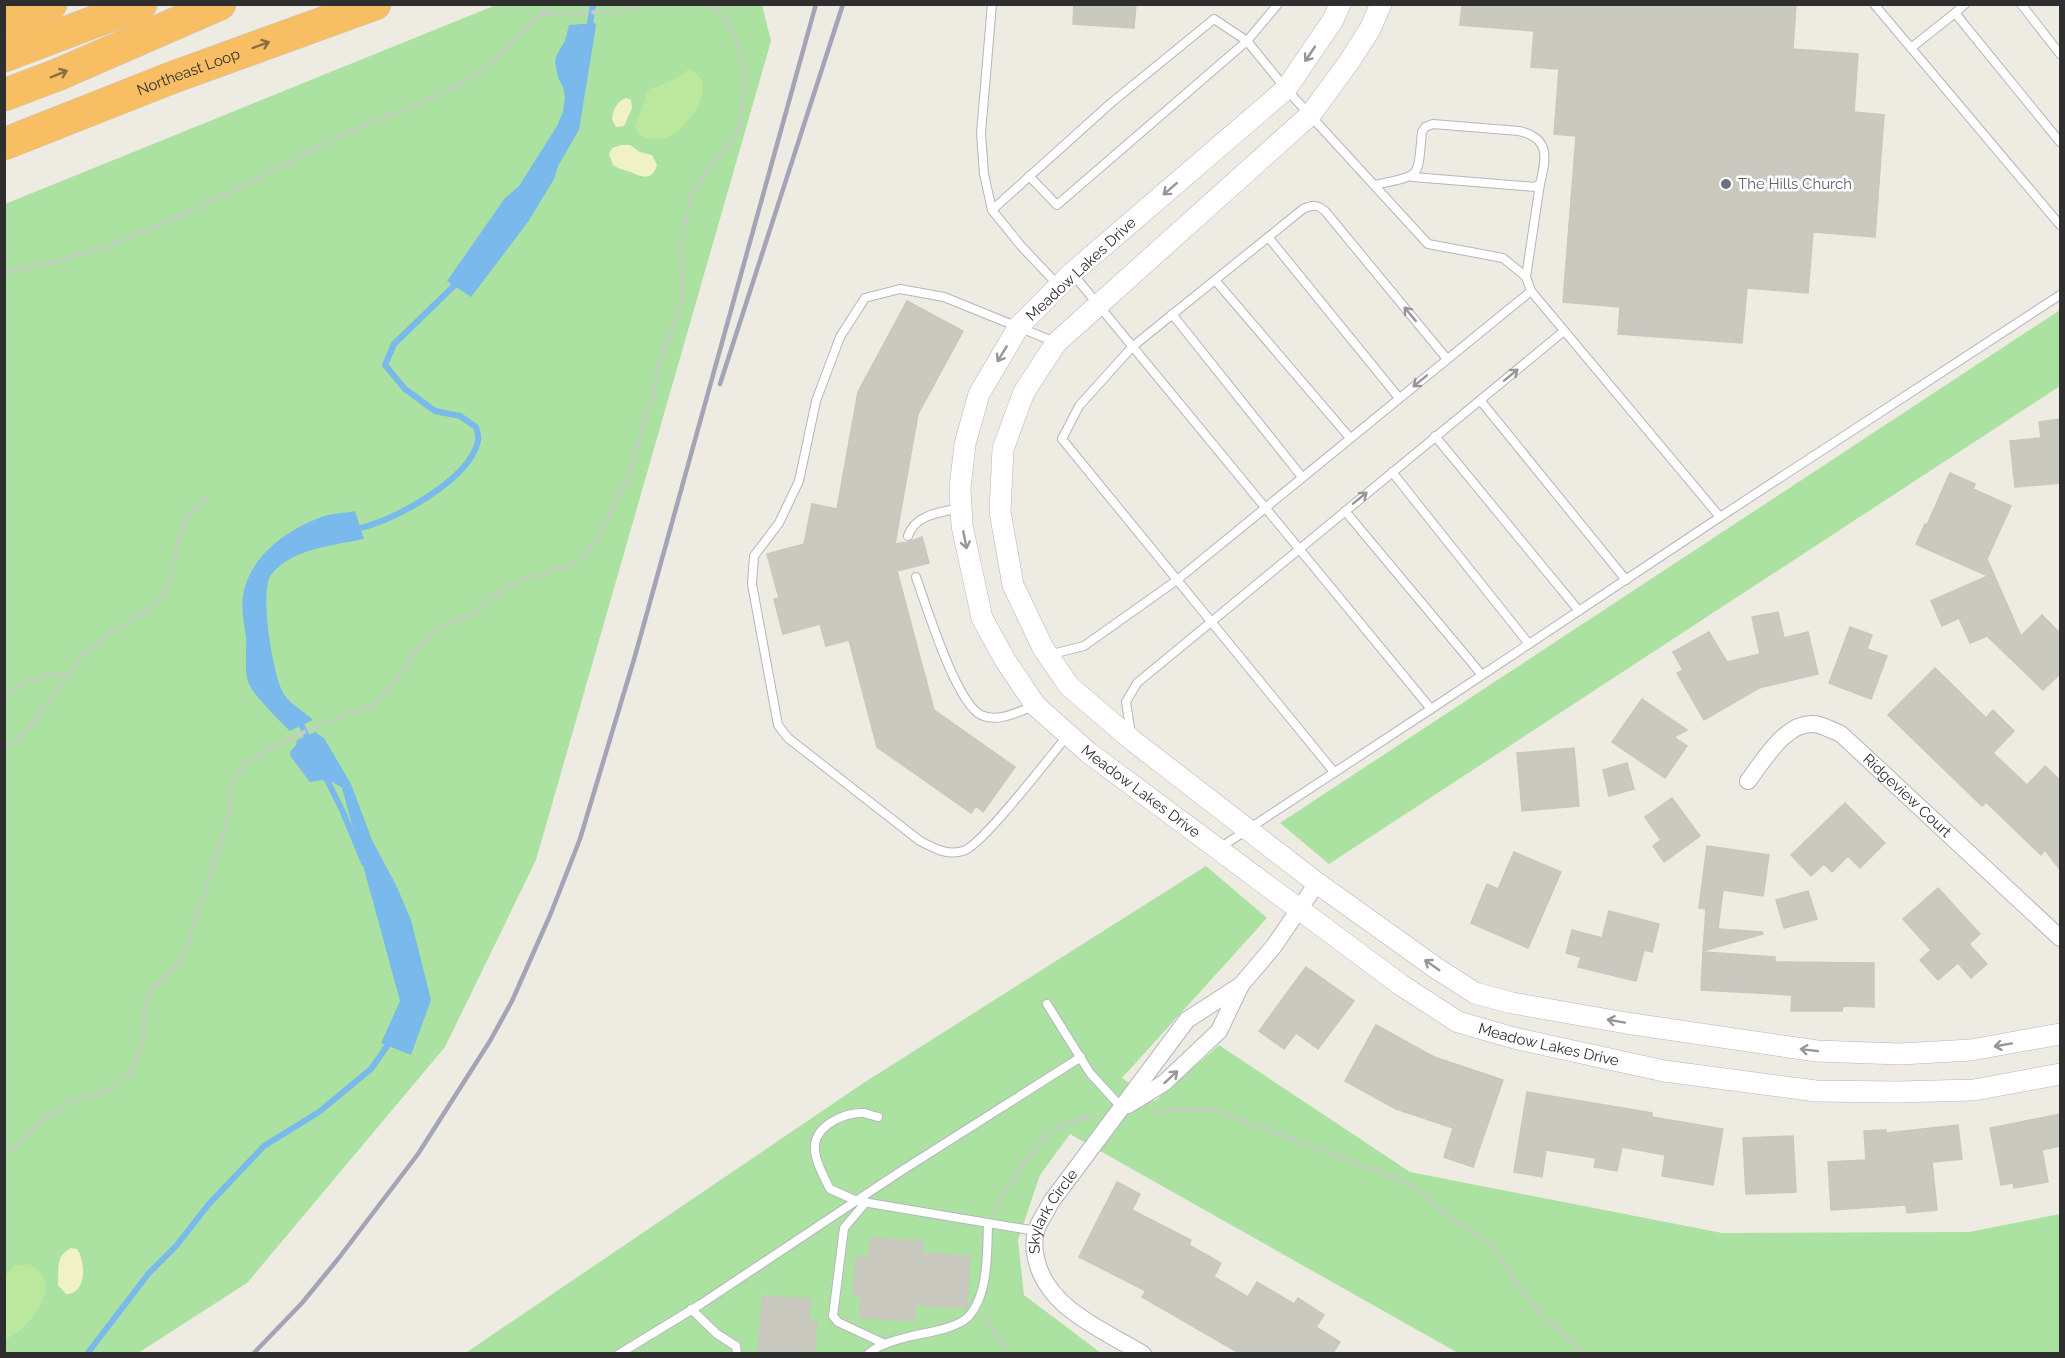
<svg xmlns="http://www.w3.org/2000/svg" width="2065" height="1358" viewBox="0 0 2065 1358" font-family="Raleway,sans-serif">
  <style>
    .green { fill: #ace2a1 }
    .sand { fill: #f0f1c7 }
    .pitch { fill: #bbe89d }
    .water { fill: #7ab9eb }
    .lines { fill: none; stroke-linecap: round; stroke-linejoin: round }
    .stream { stroke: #7ab9eb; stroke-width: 6 }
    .building { fill: #cac9c0; stroke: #cac7bb; stroke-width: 1.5 }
    .service-casing { stroke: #b5b5c0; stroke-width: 10 }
    .minor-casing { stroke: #b5b5c0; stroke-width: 18 }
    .tertiary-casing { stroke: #b5b5c0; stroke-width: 22 }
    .motorway-casing { stroke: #c9c9c9; stroke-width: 33 }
    .path { stroke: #c9c9c9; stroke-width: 4; stroke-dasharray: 4.5 3; stroke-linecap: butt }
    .service { stroke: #fff; stroke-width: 8 }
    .minor { stroke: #fff; stroke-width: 16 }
    .tertiary { stroke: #fff; stroke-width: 21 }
    .motorway { stroke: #f8be63; stroke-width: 32 }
    .rail { stroke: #a4a4b7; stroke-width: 4.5 }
    .oneway { stroke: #896f46 }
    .oneway2 { stroke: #969696 }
    .worship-dot { fill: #6b7280; stroke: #fff; stroke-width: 2 }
    .labels { text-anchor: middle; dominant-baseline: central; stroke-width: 5; stroke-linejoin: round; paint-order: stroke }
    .street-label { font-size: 15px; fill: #2e2e2e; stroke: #fff }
    .worship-label { font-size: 15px; fill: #5b616d; stroke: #fff; text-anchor: start }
  </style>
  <rect width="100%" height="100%" fill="#eeebe2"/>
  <g class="green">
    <path d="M496 5H762L771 41 536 860 445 1047 247 1283 138 1353H5V204Z"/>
    <path d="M2060 310V386L1329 864 1280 823Z"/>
    <path d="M1206 866 1267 918 1122 1078 1155 1101 1219 1045 1410 1172 1722 1233 1969 1232 2060 1214V1353H1458L1070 1134 1040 1175 1018 1240 1024 1295 1101 1353 464 1354 865 1082Z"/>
  </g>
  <g class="sand">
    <path d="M626 98 631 100 632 108 624 126 616 127 612 119C613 110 617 101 626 98Z"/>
    <path d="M621 145H630L640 152 652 155 657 165C651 184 640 175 627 171 622 169 618 169 613 165L609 154 612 148Z"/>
    <path d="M71 1248 77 1249C86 1262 87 1294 66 1294L58 1285C59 1269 55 1256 71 1248Z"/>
  </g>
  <g class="pitch">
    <path d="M688 70C723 79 687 132 666 138 656 140 647 138 638 135L635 127 648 90 673 80Z"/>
    <path d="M28 1264C67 1280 31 1330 5 1339V1276L14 1266Z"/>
  </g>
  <g class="water">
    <path d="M595 23 596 26 579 130 558 166 554 179 528 222 471 297 447 281 505 198 519 186 557 126 563 112 565 97 563 87 558 78 555 62 557 54 565 41 569 25Z"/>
    <path d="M355 511 364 539C335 545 290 549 271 575 259 591 273 680 285 696 292 705 305 712 313 720L290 731C280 721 252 694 248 682 244 668 247 652 246 637 244 623 241 610 243 596 249 555 291 526 328 515 337 513 346 513 355 511Z"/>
    <path d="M315 732 324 738 351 784 372 840 397 887 411 920 431 1000 411 1055 381 1043 400 1001 342 788C332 780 323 779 310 782L291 757 290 752 296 745 297 740Z"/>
  </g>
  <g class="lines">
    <g class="stream">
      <path d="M589 31 593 4"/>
      <path d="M355 529C391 523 470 480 478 441 479 436 477 431 476 427L460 416 435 411 405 389 385 365 394 344 459 281"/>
      <path d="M299 720 310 743"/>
      <path d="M324 774 343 812 364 863"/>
      <path d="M87 1354 149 1273 177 1245 208 1205 264 1146 319 1112 371 1069 392 1039"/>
    </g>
  </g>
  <g class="building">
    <path d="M1074 4H1136L1134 28 1073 24Z"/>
    <path d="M1462 4H1796L1793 49 1858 54 1854 112 1884 115 1875 237 1813 232 1808 293 1747 288 1742 343 1618 334 1620 307 1563 302 1576 136 1554 134 1559 69 1531 67 1534 31 1460 25Z"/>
    <path d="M907 301 963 331 918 414 895 544 909 542 922 537 929 563 897 571 934 710 1015 767 983 812 976 806 971 813 877 747 849 640 826 646 820 624 783 634 774 599 779 598 767 554 804 544 812 504 837 509 858 392Z"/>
    <path d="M2061 419V483L2015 487 2010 441 2041 438 2039 422Z"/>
    <path d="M1950 473 1975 484 1973 489 2011 506 1987 559 2021 636 2042 615 2061 634V673L2043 690 1987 636 1970 643 1959 618 1942 626 1931 601 1988 576 1916 544 1925 524 1927 525Z"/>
    <path d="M1778 612 1784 638 1808 632 1818 674 1759 688 1704 720 1677 673 1683 670 1673 652 1709 632 1727 662 1760 654 1752 617Z"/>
    <path d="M1850 627 1872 635 1867 649 1887 656 1871 699 1829 683Z"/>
    <path d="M1935 668 1986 718 1993 710 2014 731 1993 753 2027 785 2045 766 2061 781V871L2045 850 2041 855 1986 802 1982 806 1888 715Z"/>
    <path d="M1642 699 1687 730 1674 737 1687 746 1665 778 1612 742Z"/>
    <path d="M1574 748 1579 806 1522 811 1517 753Z"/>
    <path d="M1627 763 1634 789 1609 796 1603 770Z"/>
    <path d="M1672 798 1700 836 1664 862 1653 846 1661 840 1645 817Z"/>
    <path d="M1845 803 1885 843 1860 868 1848 856 1832 872 1824 864 1811 876 1791 855Z"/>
    <path d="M1707 846 1769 855 1763 896 1723 890 1718 929 1762 932 1763 934 1703 951 1706 909 1699 908Z"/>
    <path d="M1514 852 1561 872 1528 948 1471 923 1487 884 1498 889Z"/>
    <path d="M1938 888 1980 934 1969 944 1987 964 1971 978 1958 963 1938 980 1920 960 1931 950 1903 919Z"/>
    <path d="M1808 891 1817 919 1784 928 1776 900Z"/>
    <path d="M1609 911 1659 924 1652 952 1644 950 1636 981 1578 967 1581 957 1566 953 1572 930 1602 938Z"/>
    <path d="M1703 952 1775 957V962L1874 963V1007L1843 1006 1842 1011H1791L1792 995 1701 990Z"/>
    <path d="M1306 967 1354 1001 1318 1049 1296 1033 1284 1049 1259 1031Z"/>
    <path d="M1376 1025 1434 1057 1503 1080 1473 1167 1444 1157 1453 1128 1396 1109 1345 1081Z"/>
    <path d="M1527 1092 1652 1113V1117L1723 1129 1713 1185 1662 1176 1665 1155 1622 1147 1617 1171 1594 1167 1596 1158 1546 1150 1542 1177 1514 1172Z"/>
    <path d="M2061 1114V1146L2042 1150 2048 1182 2014 1188 2013 1183 2001 1185 1990 1128Z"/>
    <path d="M1958 1125 1962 1159 1932 1162 1937 1210 1907 1213 1906 1205 1831 1210 1828 1162 1866 1160 1864 1131 1886 1130V1133Z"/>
    <path d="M1793 1136 1796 1192 1746 1194 1743 1138Z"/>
    <path d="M1117 1182 1140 1194 1132 1210 1191 1240 1189 1245 1221 1263 1214 1277 1248 1297 1257 1282 1294 1304 1298 1298 1324 1315 1316 1327 1340 1342 1333 1353H1239L1142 1297 1146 1291 1079 1257Z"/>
    <path d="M870 1238 923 1241 922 1253 970 1256 967 1308 916 1305 914 1321 859 1317 861 1295 853 1294 856 1258H869Z"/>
    <path d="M763 1296 811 1299 809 1320 817 1321 814 1353H758Z"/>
  </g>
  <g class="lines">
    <defs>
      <g id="service">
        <path d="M992 4 981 133 984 174 992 210 1022 247 1059 286"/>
        <path d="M1874 4 2060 225"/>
        <path d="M1965 4 1955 13 2060 142"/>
        <path d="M2021 4 2060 54"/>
        <path d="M1911 48 1955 13"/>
        <path d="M1029 176 1057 205 1247 41 1278 4"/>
        <path d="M1375 185C1423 174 1417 180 1422 132L1425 127 1433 124 1519 131C1551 138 1546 159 1540 184L1535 187 1413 177"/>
        <path d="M992 210 1111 103 1214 19 1247 41 1286 89 1428 244 1503 258 1526 277 1531 291 1720 517 2060 295"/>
        <path d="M1269 238 1399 398"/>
        <path d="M1072 273 1431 709 1720 517"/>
        <path d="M1526 277 1540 184"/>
        <path d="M1215 280 1350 438"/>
        <path d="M1172 314 1302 477"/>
        <path d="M1055 342 944 297 900 289 865 298 840 337 816 401 799 481 779 523 754 556 752 584 778 725 788 738 920 841C934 848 947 856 963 851 982 846 1051 755 1068 735"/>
        <path d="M1480 400 1626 580"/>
        <path d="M1435 436 1579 611"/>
        <path d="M1392 472 1529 644"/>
        <path d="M1345 511 1482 675"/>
        <path d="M908 536C915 514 942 512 961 508"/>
        <path d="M916 577C926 605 956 703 981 715 998 723 1017 712 1034 706"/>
        <path d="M1048 655 1084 646 1177 580 1531 291"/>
        <path d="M1131 734 1126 702 1137 683 1564 331"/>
        <path d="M1334 772 1062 439 1079 406 1132 347 1303 209C1312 205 1317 204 1325 211L1447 359"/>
        <path d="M1218 849 1431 709"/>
        <path d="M1047 1004 1090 1073 1122 1108"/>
        <path d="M878 1117C874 1116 868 1114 864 1113 846 1112 818 1124 815 1144 813 1158 824 1177 830 1189L857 1201 1036 1231"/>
        <path d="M866 1202 844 1228 833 1316 838 1322 885 1344"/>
        <path d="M691 1309 717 1334 736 1346 737 1354"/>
        <path d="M619 1354 701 1304 898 1173 1081 1057"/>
        <path d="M868 1354C881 1343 900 1339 916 1335 930 1332 957 1328 968 1317 989 1295 987 1251 988 1223"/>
      </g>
      <g id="minor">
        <path id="s1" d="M1748 781C1764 760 1788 717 1819 725 1826 727 1834 731 1841 734L2060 938"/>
        <path d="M1128 1105 1164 1083 1219 1031 1241 985 1274 946 1317 883"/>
        <path id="s2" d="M1143 1354C1103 1330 1046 1308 1036 1258 1034 1250 1034 1239 1036 1231 1039 1221 1047 1211 1051 1202L1187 1020 1241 985"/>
      </g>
      <g id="tertiary">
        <path id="s3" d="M1340 4 1333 20 1286 89 1072 273 1019 326 979 394 965 444 960 488 962 526 982 618 1005 660 1036 706 1089 753 1401 985 1458 1022 1514 1038 1664 1071 1816 1091 1897 1092 1974 1090 2060 1074"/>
        <path d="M1381 4 1370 29 1349 62 1311 114 1056 343 1024 392 1003 449 1000 512 1013 585 1043 648 1069 686 1132 740 1317 883 1436 968 1475 993 1512 1003 1626 1023 1817 1051 1900 1054 1971 1050 2060 1034"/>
      </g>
      <g id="motorway">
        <path d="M4 22 51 4"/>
        <path d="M4 56 141 4"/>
        <path d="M4 95 57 75 220 4"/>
        <path id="s4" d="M4 144 171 78 375 4"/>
      </g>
    </defs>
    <use href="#service" class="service-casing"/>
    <use href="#minor" class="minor-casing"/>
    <use href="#tertiary" class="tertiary-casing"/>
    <use href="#motorway" class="motorway-casing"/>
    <g class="path">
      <path d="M543 14 547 4"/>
      <path d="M4 273C40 265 76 257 110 245 192 215 269 170 348 133 391 112 440 99 479 72 503 55 520 31 543 14L623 11 644 4"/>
      <path d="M4 696C24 682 43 672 68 676"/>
      <path d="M4 749 25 731 55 694 82 655 116 629 153 607 167 589 181 532 188 514 209 495"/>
      <path d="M1155 1111 1213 1109 1408 1183 1447 1215 1488 1242 1500 1257 1526 1297 1544 1318 1585 1354"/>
      <path d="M4 1156 43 1120 70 1102 112 1088 130 1072 138 1056 144 1033 145 1006 151 989 169 973 181 958 189 940 218 851 230 806 231 785 244 764 283 741 347 714 373 706 402 672 418 648 432 633 452 622 471 616 491 597 516 582 576 563 596 542 628 476 653 394 663 348 677 320 683 295 680 245 693 190 727 147 739 128 746 81 737 41 729 24 720 12 706 4"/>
      <path d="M994 1212 1002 1196 1029 1156 1050 1131 1077 1120 1094 1115"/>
      <path d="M985 1316 999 1340 1012 1354"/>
    </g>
    <use href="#service" class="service"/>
    <use href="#minor" class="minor"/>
    <use href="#tertiary" class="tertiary"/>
    <use href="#motorway" class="motorway"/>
    <g class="rail">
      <path d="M720 384 843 4"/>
      <path d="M253 1354 302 1303 338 1259 418 1154 490 1041 512 1001 551 913 580 839 635 656 816 4"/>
    </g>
  </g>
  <defs><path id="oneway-shaft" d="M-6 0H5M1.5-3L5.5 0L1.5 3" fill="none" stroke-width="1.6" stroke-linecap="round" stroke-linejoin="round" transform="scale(1.5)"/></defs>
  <g class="oneway">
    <use href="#oneway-shaft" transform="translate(261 45) rotate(-20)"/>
    <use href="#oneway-shaft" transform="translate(59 74) rotate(-22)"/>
  </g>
  <g class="oneway2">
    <use href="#oneway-shaft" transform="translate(1310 54) rotate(124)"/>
    <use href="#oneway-shaft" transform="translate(1170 189) rotate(139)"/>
    <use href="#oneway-shaft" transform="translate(1410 314) rotate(-130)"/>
    <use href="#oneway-shaft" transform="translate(1002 354) rotate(121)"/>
    <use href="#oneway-shaft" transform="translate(1511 375) rotate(-39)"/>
    <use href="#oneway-shaft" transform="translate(1420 381) rotate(141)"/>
    <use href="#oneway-shaft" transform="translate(1360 498) rotate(-39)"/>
    <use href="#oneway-shaft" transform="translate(965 540) rotate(79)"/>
    <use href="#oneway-shaft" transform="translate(1432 965) rotate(-145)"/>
    <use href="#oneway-shaft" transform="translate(1616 1021) rotate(-170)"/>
    <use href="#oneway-shaft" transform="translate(2003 1045) rotate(170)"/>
    <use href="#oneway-shaft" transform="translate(1809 1050) rotate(-173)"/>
    <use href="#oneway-shaft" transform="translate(1171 1077) rotate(-42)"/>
  </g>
  <circle class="worship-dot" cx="1726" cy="184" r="6"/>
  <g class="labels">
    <g class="street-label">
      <text stroke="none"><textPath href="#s4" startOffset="198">Northeast Loop</textPath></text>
      <text transform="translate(1081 269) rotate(-43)">Meadow Lakes Drive</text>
      <text stroke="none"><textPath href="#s3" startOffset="1004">Meadow Lakes Drive</textPath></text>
      <text stroke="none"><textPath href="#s1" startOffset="210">Ridgeview Court</textPath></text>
      <text stroke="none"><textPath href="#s3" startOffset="1490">Meadow Lakes Drive</textPath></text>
      <text stroke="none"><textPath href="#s2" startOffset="200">Skylark Circle</textPath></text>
    </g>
    <g class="worship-label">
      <text x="1738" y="184">The Hills Church</text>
    </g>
  </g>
  <rect width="2065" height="1358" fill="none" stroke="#2e2e2e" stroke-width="12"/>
</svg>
